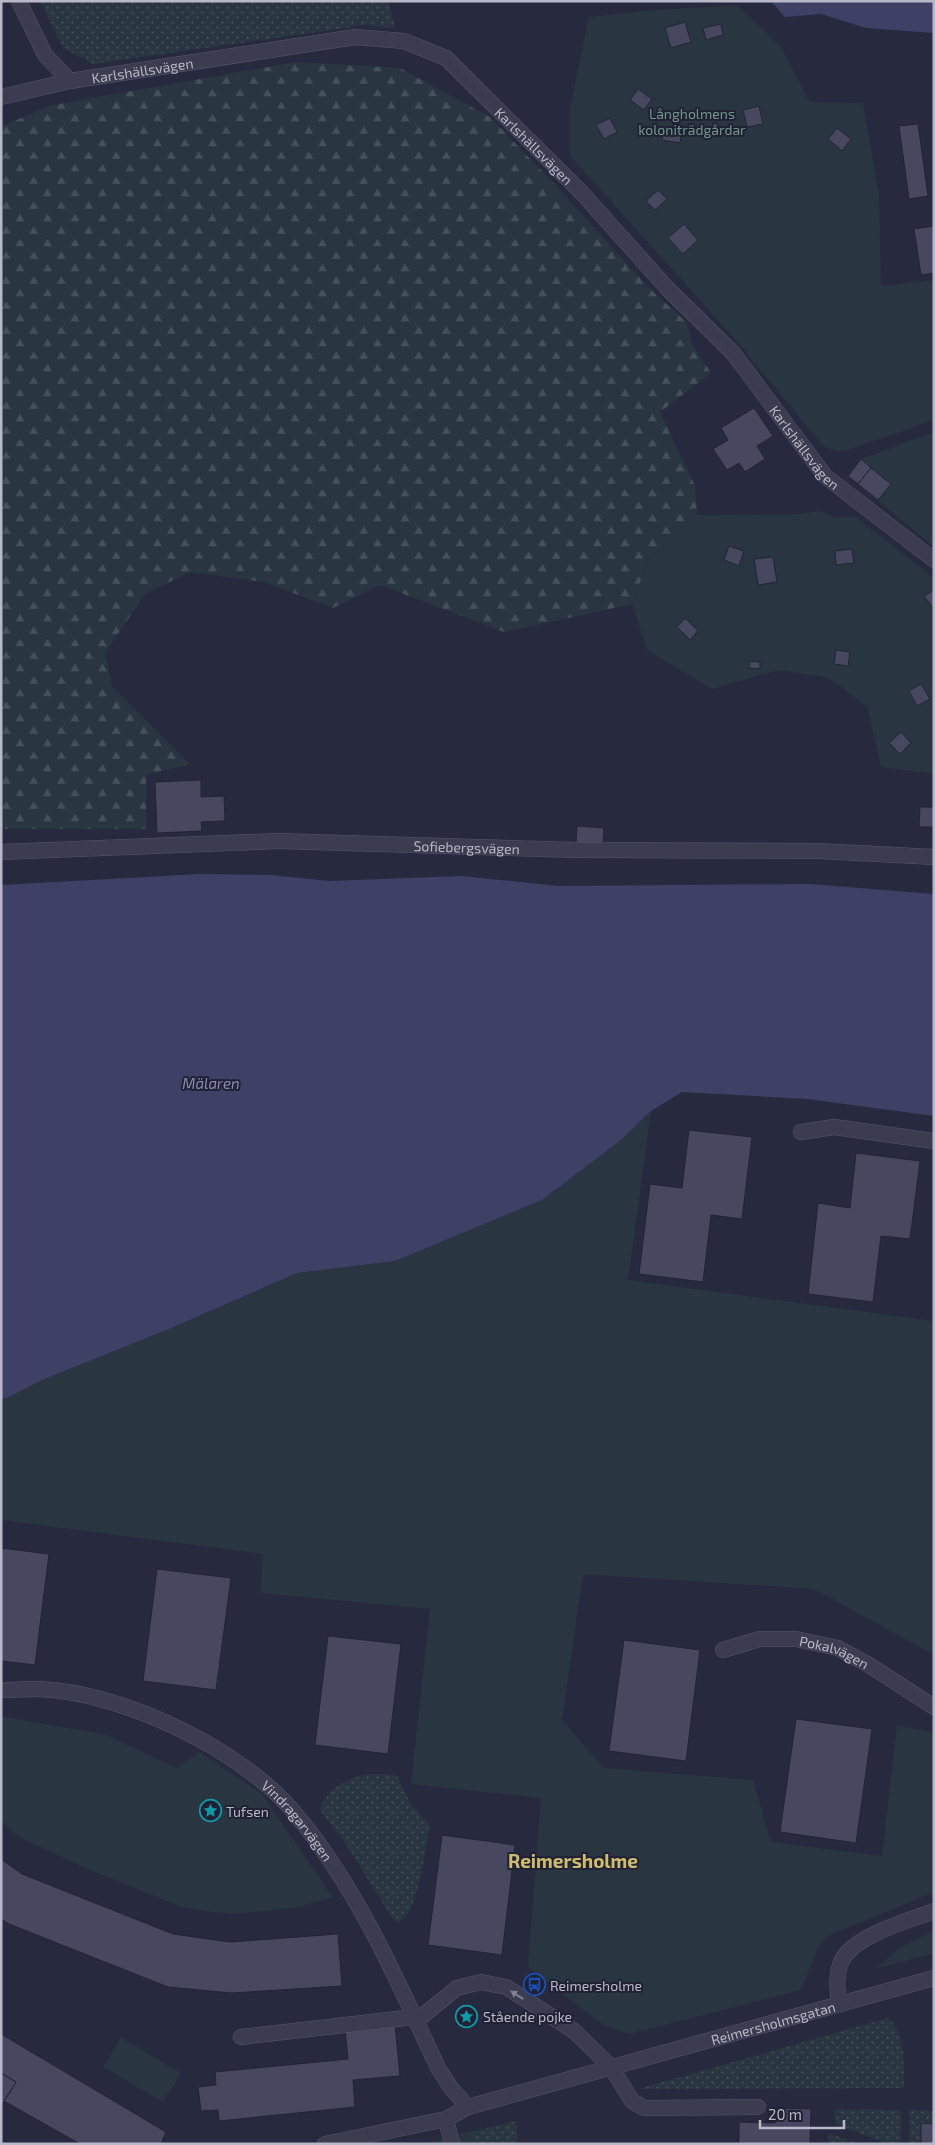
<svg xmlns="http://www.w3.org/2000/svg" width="935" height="2145" viewBox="0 0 935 2145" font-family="'Exo 2',sans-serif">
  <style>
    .grass { fill: url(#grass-dots) }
    .forest { fill: url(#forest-firs) }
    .green { fill: #293540 }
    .water { fill: #3f4066 }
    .building { fill: #474860; stroke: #222336 }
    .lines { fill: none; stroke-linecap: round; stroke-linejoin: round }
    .lane-casing { stroke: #565769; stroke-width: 16 }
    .street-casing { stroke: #565769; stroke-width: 16 }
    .lane { stroke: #3b3c4f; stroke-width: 15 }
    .street { stroke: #3b3c4f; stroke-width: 15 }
    .oneway { fill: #808092 }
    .labels { text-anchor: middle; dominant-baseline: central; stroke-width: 4; stroke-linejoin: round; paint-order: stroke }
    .street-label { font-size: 14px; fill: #b8b8c9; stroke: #202134 }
    .park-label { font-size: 14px; fill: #719889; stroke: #202134 }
    .poi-label { font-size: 14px; fill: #b8b8c9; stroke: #202134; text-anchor: start }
    .water-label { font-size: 15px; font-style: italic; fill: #898bb2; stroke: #202134 }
    .district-label { font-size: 19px; font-weight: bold; fill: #cebb6e; stroke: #202134 }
  </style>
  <defs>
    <pattern id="grass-dots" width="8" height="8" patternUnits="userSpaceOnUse" patternTransform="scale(1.25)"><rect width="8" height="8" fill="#293540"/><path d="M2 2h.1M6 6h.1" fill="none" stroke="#46505a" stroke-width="1.8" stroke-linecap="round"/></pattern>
    <pattern id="forest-firs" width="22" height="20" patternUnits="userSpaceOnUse" patternTransform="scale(1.25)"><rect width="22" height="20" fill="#293540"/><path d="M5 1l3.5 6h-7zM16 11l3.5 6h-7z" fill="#46505a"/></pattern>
  </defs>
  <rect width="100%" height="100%" fill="#27293f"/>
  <g class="grass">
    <path d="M40 1H388L395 28 365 25 93 64 63 48Z"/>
    <path d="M369 1774H386L397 1776 410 1802 429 1824C427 1845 418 1912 400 1922L395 1921 391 1916 345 1843 320 1810C327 1788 348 1778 369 1774Z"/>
    <path d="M888 2018C906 2031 904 2068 904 2088L638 2089Z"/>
    <path d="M835 2109 901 2110V2144H888L835 2124Z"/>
    <path d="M909 2110 934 2111V2124H921V2144H909Z"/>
    <path d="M517 2121V2144H460L456 2135Z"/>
    <path d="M828 2133 861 2144H828Z"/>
  </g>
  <path class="forest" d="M296 62 400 68 490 117 560 190 646 285 687 323 693 346 711 373 660 412 695 486 697 515 650 557 632 604 504 632 380 585 333 608 264 582 190 572 145 594 105 653 112 686 190 764 146 775V829H1V127L48 106Z"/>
  <g class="green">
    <path d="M737 5 781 47 810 102 863 103 879 195 881 286 934 280V420L851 449 837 452 823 446 733 337 570 156V107L589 17 643 11Z"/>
    <path d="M934 432V547L848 476 861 459Z"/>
    <path d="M819 511 836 517H856L934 578V774L881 767 867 706 828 678 779 670 712 689 647 650 632 604 650 557 697 515 801 514Z"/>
    <path d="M651 1111 628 1280 934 1321V1655L814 1589 583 1574 562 1720 604 1768 753 1780 771 1842 882 1856 897 1725 934 1733V1892L828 1936 818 1947 801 1990 629 2034 603 2025 528 1967 541 1798 411 1784 430 1609 260 1593 263 1554 1 1520V1398H7L42 1380 169 1329 297 1273 395 1261 542 1200 621 1140Z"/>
    <path d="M1 1716 107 1735 176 1768 200 1752 262 1794 333 1897 296 1908 231 1914 184 1908 83 1867 19 1837 1 1821Z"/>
    <path d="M934 1931V1953L875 1969 901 1947Z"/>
    <path d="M121 2037 181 2073 163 2102 103 2067Z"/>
    <path d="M475 2131V2144H423Z"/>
  </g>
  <g class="water">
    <path d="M771 1H934V33L866 28 821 14 785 17Z"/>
    <path d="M200 874 271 875 329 881 461 876 559 886 810 884 934 894V1116L807 1099 682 1092 651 1111 621 1140 542 1200 395 1261 297 1273 169 1329 42 1380 7 1398H1V885Z"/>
  </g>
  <g class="building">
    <path d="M685 22 691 42 671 48 665 28Z"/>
    <path d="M721 24 723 35 706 40 703 28Z"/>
    <path d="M638 89 652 99 644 110 630 100Z"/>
    <path d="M759 106 763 124 747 127 743 110Z"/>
    <path d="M610 118 617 132 604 139 596 125Z"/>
    <path d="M918 124 928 196 909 199 899 126Z"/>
    <path d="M664 128 682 131 680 143 662 140Z"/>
    <path d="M837 128 851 139 842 151 828 139Z"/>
    <path d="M658 190 667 199 655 210 646 201Z"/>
    <path d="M684 224 698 240 683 254 668 238Z"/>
    <path d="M934 226V273L921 275 914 229Z"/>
    <path d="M754 408 773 436 757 446 765 459 745 472 739 463 727 470 713 449 728 440 721 428Z"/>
    <path d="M861 459 871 468 858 484 848 476Z"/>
    <path d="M871 468 891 484 878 500 858 484Z"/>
    <path d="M729 546 744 551 739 566 724 560Z"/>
    <path d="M852 549 854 563 836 565 835 551Z"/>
    <path d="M773 557 777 582 758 585 754 559Z"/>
    <path d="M934 590V607L933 608 924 596Z"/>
    <path d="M685 618 698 631 690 640 677 627Z"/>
    <path d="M836 650 850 652 848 666 834 664Z"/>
    <path d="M750 661 760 662V669L749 668Z"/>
    <path d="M921 684 930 699 917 706 909 691Z"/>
    <path d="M901 732 911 743 900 754 889 743Z"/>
    <path d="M201 780V797L224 796 225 821 201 822 202 831 157 833 155 782Z"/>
    <path d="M920 807H934V827H919Z"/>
    <path d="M577 826 604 828 603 844 576 843Z"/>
    <path d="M689 1130 752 1137 742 1219 711 1215 703 1282 639 1274 650 1184 682 1188Z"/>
    <path d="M856 1153 920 1161 910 1239 881 1236 873 1302 808 1294 818 1203 850 1208Z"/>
    <path d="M1 1548 49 1554 35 1665 1 1661Z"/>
    <path d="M157 1569 231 1578 216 1690 143 1681Z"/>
    <path d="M328 1636 401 1644 388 1754 315 1745Z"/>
    <path d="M624 1640 700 1650 686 1761 609 1751Z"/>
    <path d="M796 1719 872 1729 856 1843 780 1832Z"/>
    <path d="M442 1835 515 1845 502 1955 428 1945Z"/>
    <path d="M1 1859 22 1874 173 1934 230 1942 338 1934 342 1986 232 1993 168 1987 9 1924 1 1919Z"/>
    <path d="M395 2025 400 2076 353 2080 355 2107 219 2121 218 2110 201 2111 198 2087 216 2085 215 2072 348 2059 345 2030Z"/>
    <path d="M1 2034 166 2132 161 2144H80L4 2101 16 2082 1 2073Z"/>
    <path d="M1 2073 16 2082 1 2106Z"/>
    <path d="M775 2108 811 2109 810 2144H739V2122L775 2123Z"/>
    <path d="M921 2123 934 2124V2144H921Z"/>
  </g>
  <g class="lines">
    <defs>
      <g id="lane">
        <path d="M19 1 45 55 70 81"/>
        <path d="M241 2037 414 2017"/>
        <path d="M611 2067 632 2101 644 2108 758 2107"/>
        <path d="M446 2119 452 2144"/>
      </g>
      <g id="street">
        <path id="s1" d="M1 97 70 81 355 37 404 41 446 58 582 193 667 288 733 353 825 476 934 560"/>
        <path id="s2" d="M1 852 278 841 576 850 819 851 934 857"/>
        <path d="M801 1132 834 1127 934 1141"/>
        <path id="s3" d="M723 1650 760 1639H796L838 1648 869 1665 934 1707"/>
        <path id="s4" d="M1 1690C14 1690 27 1689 39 1689 123 1692 246 1751 298 1817 359 1891 398 1982 438 2068L451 2088 468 2107"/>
        <path d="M839 2004C837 1988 835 1967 846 1954 864 1933 908 1921 934 1911"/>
        <path d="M416 2021 457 1988 481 1982 506 1987 574 2031 611 2067"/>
        <path id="s5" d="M325 2144 446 2119 468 2107 934 1978"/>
      </g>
    </defs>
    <use href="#lane" class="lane-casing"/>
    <use href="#street" class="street-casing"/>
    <use href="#lane" class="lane"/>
    <use href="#street" class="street"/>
  </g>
  <defs><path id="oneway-solid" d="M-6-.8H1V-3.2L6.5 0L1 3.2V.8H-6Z" transform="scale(1.25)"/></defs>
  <use class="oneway" href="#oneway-solid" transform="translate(517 1995) rotate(-147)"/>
  <defs>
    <symbol id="sight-ring" viewBox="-11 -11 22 22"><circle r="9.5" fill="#202134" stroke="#0f9aa8" stroke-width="1.5"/><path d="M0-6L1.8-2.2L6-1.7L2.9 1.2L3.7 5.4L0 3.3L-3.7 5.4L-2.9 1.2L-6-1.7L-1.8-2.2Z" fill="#0f9aa8"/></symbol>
    <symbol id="bus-ring" viewBox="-11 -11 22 22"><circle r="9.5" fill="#202134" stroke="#1a4fb4" stroke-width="1.5"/><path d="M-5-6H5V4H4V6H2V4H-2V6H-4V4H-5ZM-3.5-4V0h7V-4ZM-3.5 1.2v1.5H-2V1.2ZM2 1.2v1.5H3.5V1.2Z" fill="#1a4fb4"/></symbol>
  </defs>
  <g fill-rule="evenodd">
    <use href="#sight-ring" x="198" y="1798" width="25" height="25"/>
    <use href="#bus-ring" x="522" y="1972" width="25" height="25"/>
    <use href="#sight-ring" x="454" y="2004" width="25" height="25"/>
  </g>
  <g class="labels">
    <g class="street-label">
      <text stroke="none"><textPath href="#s1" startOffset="144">Karlshällsvägen</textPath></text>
      <text stroke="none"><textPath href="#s1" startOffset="578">Karlshällsvägen</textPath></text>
      <text stroke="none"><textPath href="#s1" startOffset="984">Karlshällsvägen</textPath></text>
      <text stroke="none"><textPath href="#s2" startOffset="466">Sofiebergsvägen</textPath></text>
      <text stroke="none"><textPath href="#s3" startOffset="115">Pokalvägen</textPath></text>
      <text stroke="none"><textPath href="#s4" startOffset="336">Vindragarvägen</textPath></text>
      <text stroke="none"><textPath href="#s5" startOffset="465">Reimersholmsgatan</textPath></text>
    </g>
    <g class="park-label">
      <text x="692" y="113">Långholmens<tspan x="692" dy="16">koloniträdgårdar</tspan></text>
    </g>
    <g class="poi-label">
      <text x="226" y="1811">Tufsen</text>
      <text x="550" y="1985">Reimersholme</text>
      <text x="483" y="2016">Stående pojke</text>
    </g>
    <g class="water-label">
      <text x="211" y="1083">Mälaren</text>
    </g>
    <g class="district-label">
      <text x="573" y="1860">Reimersholme</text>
    </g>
  </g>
  <rect width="935" height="2145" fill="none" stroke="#b8b8c9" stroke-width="5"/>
  <path d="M760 2120v8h84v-8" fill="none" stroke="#b8b8c9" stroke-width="2.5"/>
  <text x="768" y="2120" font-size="15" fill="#b8b8c9" stroke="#202134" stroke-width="4" paint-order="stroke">20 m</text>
</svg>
